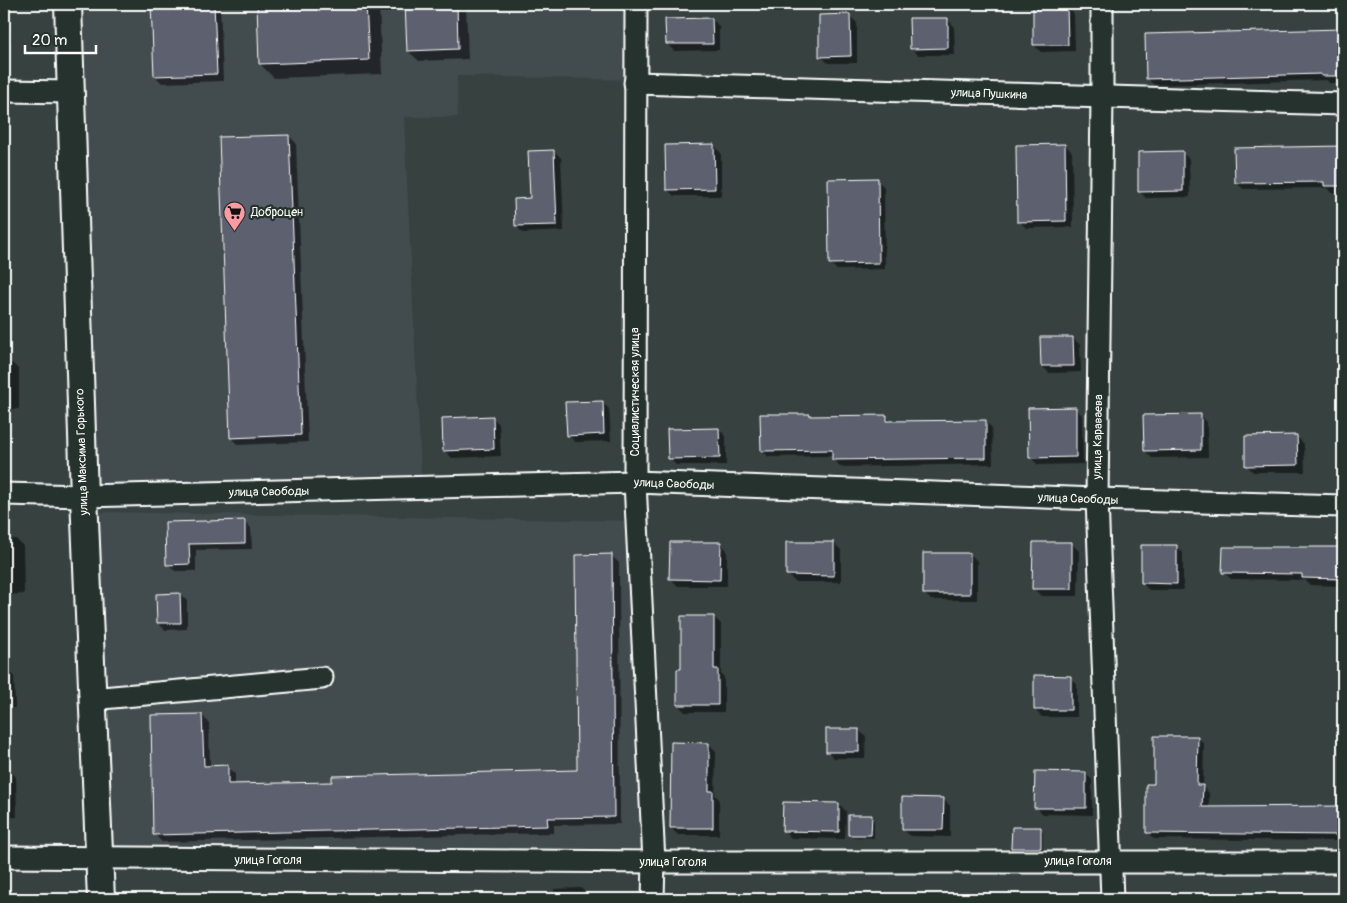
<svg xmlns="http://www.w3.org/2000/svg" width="1347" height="903" viewBox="0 0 1347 903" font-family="Pangolin,sans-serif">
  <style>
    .built { fill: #424b4e }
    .shadow { fill: #0007 }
    .building { fill: #5d616e; stroke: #fff }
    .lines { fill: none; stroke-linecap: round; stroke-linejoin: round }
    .minor-casing { stroke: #fff; stroke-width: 25 }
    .tertiary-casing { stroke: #fff; stroke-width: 30 }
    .minor { stroke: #26332d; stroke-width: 21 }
    .tertiary { stroke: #26332d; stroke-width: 26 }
    .labels { text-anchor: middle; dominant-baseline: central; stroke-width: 4.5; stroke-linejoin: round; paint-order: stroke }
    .street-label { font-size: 12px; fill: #fff; stroke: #26332d }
    .poi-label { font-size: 12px; fill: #fff; stroke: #26332d; text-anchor: start }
  </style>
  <rect width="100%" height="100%" fill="#364140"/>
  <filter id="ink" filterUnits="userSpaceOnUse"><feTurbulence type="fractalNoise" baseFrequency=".02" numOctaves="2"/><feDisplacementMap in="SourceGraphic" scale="10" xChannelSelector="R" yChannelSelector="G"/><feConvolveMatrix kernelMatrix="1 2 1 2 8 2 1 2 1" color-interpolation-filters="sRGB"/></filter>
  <g filter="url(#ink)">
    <g class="built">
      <path d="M77 4H636L635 80 457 76 458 117H404L422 490 97 492Z"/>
      <path d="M98 512 642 521 647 855 107 872Z"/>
    </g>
    <g class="shadow">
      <path d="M4 4H9L11 43H4Z"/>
      <path d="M152 4H220L223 81 162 83 155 76Z"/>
      <path d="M258 4H379L382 74 274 78 260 64Z"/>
      <path d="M406 4H466L468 59 419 61 408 51Z"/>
      <path d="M1067 7 1074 14 1075 51 1041 52 1034 45Z"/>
      <path d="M850 16 857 23V63H828L821 56Z"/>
      <path d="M712 19 719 26V50L674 51 667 44Z"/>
      <path d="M947 19 954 26 955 55H918L911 48Z"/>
      <path d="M1343 31V83H1329L1327 80 1154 85 1147 78 1146 36Z"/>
      <path d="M289 136 296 143 308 442 238 445 231 438Z"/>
      <path d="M1065 145 1072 152 1073 227 1026 228 1019 221Z"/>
      <path d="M714 146 721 153V196H674L667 189Z"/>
      <path d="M1343 148V193H1332L1327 188 1243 189 1236 182 1235 150Z"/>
      <path d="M4 149 9 154V187H4Z"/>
      <path d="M554 151 561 158 564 231 523 233 516 226Z"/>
      <path d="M1182 152 1189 159 1190 197 1146 198 1139 191Z"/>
      <path d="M877 180 884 187 885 269 837 270 830 263Z"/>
      <path d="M4 259 10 266V305H4Z"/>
      <path d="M1073 338 1080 345 1081 372 1049 373 1042 366Z"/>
      <path d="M4 363H12L19 370V409H4Z"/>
      <path d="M602 402 609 409 611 441 575 442 568 435Z"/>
      <path d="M1075 408 1082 415 1083 464 1038 465 1031 458Z"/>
      <path d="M810 415 812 417 886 416 892 422 985 421 992 428 993 464 841 467 834 460 833 456 769 457 762 450Z"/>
      <path d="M1200 415 1207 422 1208 457 1152 458 1145 451Z"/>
      <path d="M492 417 499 424 501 456 452 458 445 451Z"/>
      <path d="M719 429 726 436V465H676L669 458Z"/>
      <path d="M1297 437 1304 444 1305 472H1253L1246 465Z"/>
      <path d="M1343 445V485L1336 478V446Z"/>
      <path d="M244 521 251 528 252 549 196 550V571H175L168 564 167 523Z"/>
      <path d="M16 539 23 546 24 594 4 595V540Z"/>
      <path d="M720 543 727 550V586H678L671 579Z"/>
      <path d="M834 543 841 550V582H795L788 575Z"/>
      <path d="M1072 544 1079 551 1078 596H1041L1034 589Z"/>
      <path d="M1176 546 1183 553V590H1149L1142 583Z"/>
      <path d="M1224 548 1343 549V586L1310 585 1305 580 1231 579 1224 572Z"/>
      <path d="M970 554 977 561V600H931L924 593Z"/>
      <path d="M611 555 619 563 620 824 554 825V833L162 842 154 834 202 715 209 723 210 767H227L235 774V785L334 783 578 771Z"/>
      <path d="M180 594 187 601V629L165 630 158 623Z"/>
      <path d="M714 617 721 624V674L724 677V712H685L678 705 683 670Z"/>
      <path d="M4 669H7L14 676 15 708 4 709Z"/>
      <path d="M1070 677 1077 684V717H1042L1035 710Z"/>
      <path d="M859 730 866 737 865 758H834L827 751Z"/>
      <path d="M1197 737 1204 744 1203 787 1209 793V808H1343V841L1154 839 1147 832 1156 786Z"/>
      <path d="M709 744 716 751 715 795 719 799V835H678L671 828Z"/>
      <path d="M4 770H9L16 777 17 817H4Z"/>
      <path d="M1085 773 1092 780V815L1043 814 1036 807Z"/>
      <path d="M943 799 950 806V837L910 836 903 829Z"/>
      <path d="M839 804 846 811 845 839 791 838 784 831Z"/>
      <path d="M871 817 874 820V838L852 837 849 834Z"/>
      <path d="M1040 828 1043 832V851H1016L1012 848Z"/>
      <path d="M581 888 588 895 589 899H555L554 889Z"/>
      <rect x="1236" y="895" width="107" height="4"/>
    </g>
    <g class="building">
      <path d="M151 4H214L217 74 154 76Z"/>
      <path d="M257 4H366L369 60 259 64Z"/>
      <path d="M405 4H457L458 49 407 51Z"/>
      <path d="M1033 6H1067L1068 45H1033Z"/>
      <path d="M850 14 851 56 819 57V15Z"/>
      <path d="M712 18 713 44H666L665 19Z"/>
      <path d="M909 18H948V48L910 49Z"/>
      <path d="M1343 29V76H1321V74L1146 79 1145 34Z"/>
      <path d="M289 135 301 435 230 438 219 137Z"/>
      <path d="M714 144 715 189 666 190 665 145Z"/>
      <path d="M1065 144 1066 221 1017 222 1016 145Z"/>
      <path d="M1343 146V186H1324V182L1235 183 1234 148Z"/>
      <path d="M554 150 557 225 515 226 514 199 530 198 528 151Z"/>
      <path d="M1183 151V191L1138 192V152Z"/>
      <path d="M878 178 879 263 829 264 828 179Z"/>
      <path d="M1040 337H1073L1074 366H1041Z"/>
      <path d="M603 401 604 434 567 436 565 402Z"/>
      <path d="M1076 407V457L1029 458 1028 408Z"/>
      <path d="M760 414H810V416L887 415V421L986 420V458L832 460V450L761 451Z"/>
      <path d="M1201 414V450L1144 451 1143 415Z"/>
      <path d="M493 416 494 449 443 451 442 418Z"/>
      <path d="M719 428 720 458 668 459 667 429Z"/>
      <path d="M1297 435 1298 465 1245 466V436Z"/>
      <path d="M245 520V543L189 544 190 564 166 565 165 522Z"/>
      <path d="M670 542H721L720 580 669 579Z"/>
      <path d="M786 542H834V576L786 575Z"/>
      <path d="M1033 542H1072V589H1032Z"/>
      <path d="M1141 545H1177V584L1141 583Z"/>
      <path d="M1223 547H1343V579L1302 578V574L1222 573Z"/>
      <rect x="923" y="553" width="47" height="41"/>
      <path d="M612 554 614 817 547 818 548 826 153 835 151 715 202 714 204 766 228 765V784L332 782V776L577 770 575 555Z"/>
      <path d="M180 593 181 623H157L156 594Z"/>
      <path d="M681 616H714V669H718V705H677V669H681Z"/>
      <path d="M1034 675 1071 676V710H1034Z"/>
      <rect x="826" y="729" width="33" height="23"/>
      <path d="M1154 736H1198L1197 785H1203L1202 807 1343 806V835L1146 833V784H1154Z"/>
      <path d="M671 742 709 743V791H713V828H670Z"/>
      <path d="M1035 771 1086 772V808H1034Z"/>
      <path d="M902 797 944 798 943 830H902Z"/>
      <path d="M783 802 839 803V832L782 831Z"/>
      <path d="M848 815H872L871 835H848Z"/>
      <path d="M1012 827H1041V848H1011Z"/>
    </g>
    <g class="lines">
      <defs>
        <g id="minor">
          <path d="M636 4 635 482 654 862 653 899"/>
          <path d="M1102 4V97L1097 499 1112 899"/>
          <path d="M635 83 1343 104"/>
          <path d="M4 91 72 92"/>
          <path d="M4 494 84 496 635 482 1097 499 1343 506"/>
          <path d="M91 699 322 678"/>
          <path d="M4 857 654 862H1343"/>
        </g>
        <path id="tertiary" d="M68 4 84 496 101 899"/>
      </defs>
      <use href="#minor" class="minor-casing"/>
      <use href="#tertiary" class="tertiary-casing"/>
      <use href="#minor" class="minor"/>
      <use href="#tertiary" class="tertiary"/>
    </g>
  </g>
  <defs>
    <symbol id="supermarket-pin" viewBox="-11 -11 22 30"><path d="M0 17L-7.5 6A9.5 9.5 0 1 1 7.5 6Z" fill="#ff9aa2" stroke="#26332d"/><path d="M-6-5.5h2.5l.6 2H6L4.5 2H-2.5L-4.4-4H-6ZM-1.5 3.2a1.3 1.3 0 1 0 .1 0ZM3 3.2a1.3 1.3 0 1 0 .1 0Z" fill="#111"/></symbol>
  </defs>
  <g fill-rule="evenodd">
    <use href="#supermarket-pin" x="222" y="200" width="25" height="34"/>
  </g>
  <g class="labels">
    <g class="street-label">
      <text transform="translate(989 94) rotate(2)">улица Пушкина</text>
      <text transform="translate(635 392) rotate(-90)">Социалистическая улица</text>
      <text transform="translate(1098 437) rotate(-89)">улица Караваева</text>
      <text transform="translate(82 452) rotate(-92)">улица Максима Горького</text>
      <text transform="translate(674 484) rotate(2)">улица Свободы</text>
      <text transform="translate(269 492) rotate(-1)">улица Свободы</text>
      <text transform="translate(1078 499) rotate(2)">улица Свободы</text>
      <text x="268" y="860">улица Гоголя</text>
      <text x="1078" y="861">улица Гоголя</text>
      <text x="673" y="862">улица Гоголя</text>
    </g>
    <g class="poi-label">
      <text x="251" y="212">Доброцен</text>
    </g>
  </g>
  <rect width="1347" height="903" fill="none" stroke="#26332d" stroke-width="20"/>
  <rect x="10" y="10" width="1327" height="883" fill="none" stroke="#fff" stroke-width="2" filter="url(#ink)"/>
  <path d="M25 45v8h71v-8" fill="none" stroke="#ffffff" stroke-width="2.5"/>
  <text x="32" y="45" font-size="15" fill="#ffffff" stroke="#26332d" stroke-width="4" paint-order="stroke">20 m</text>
</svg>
